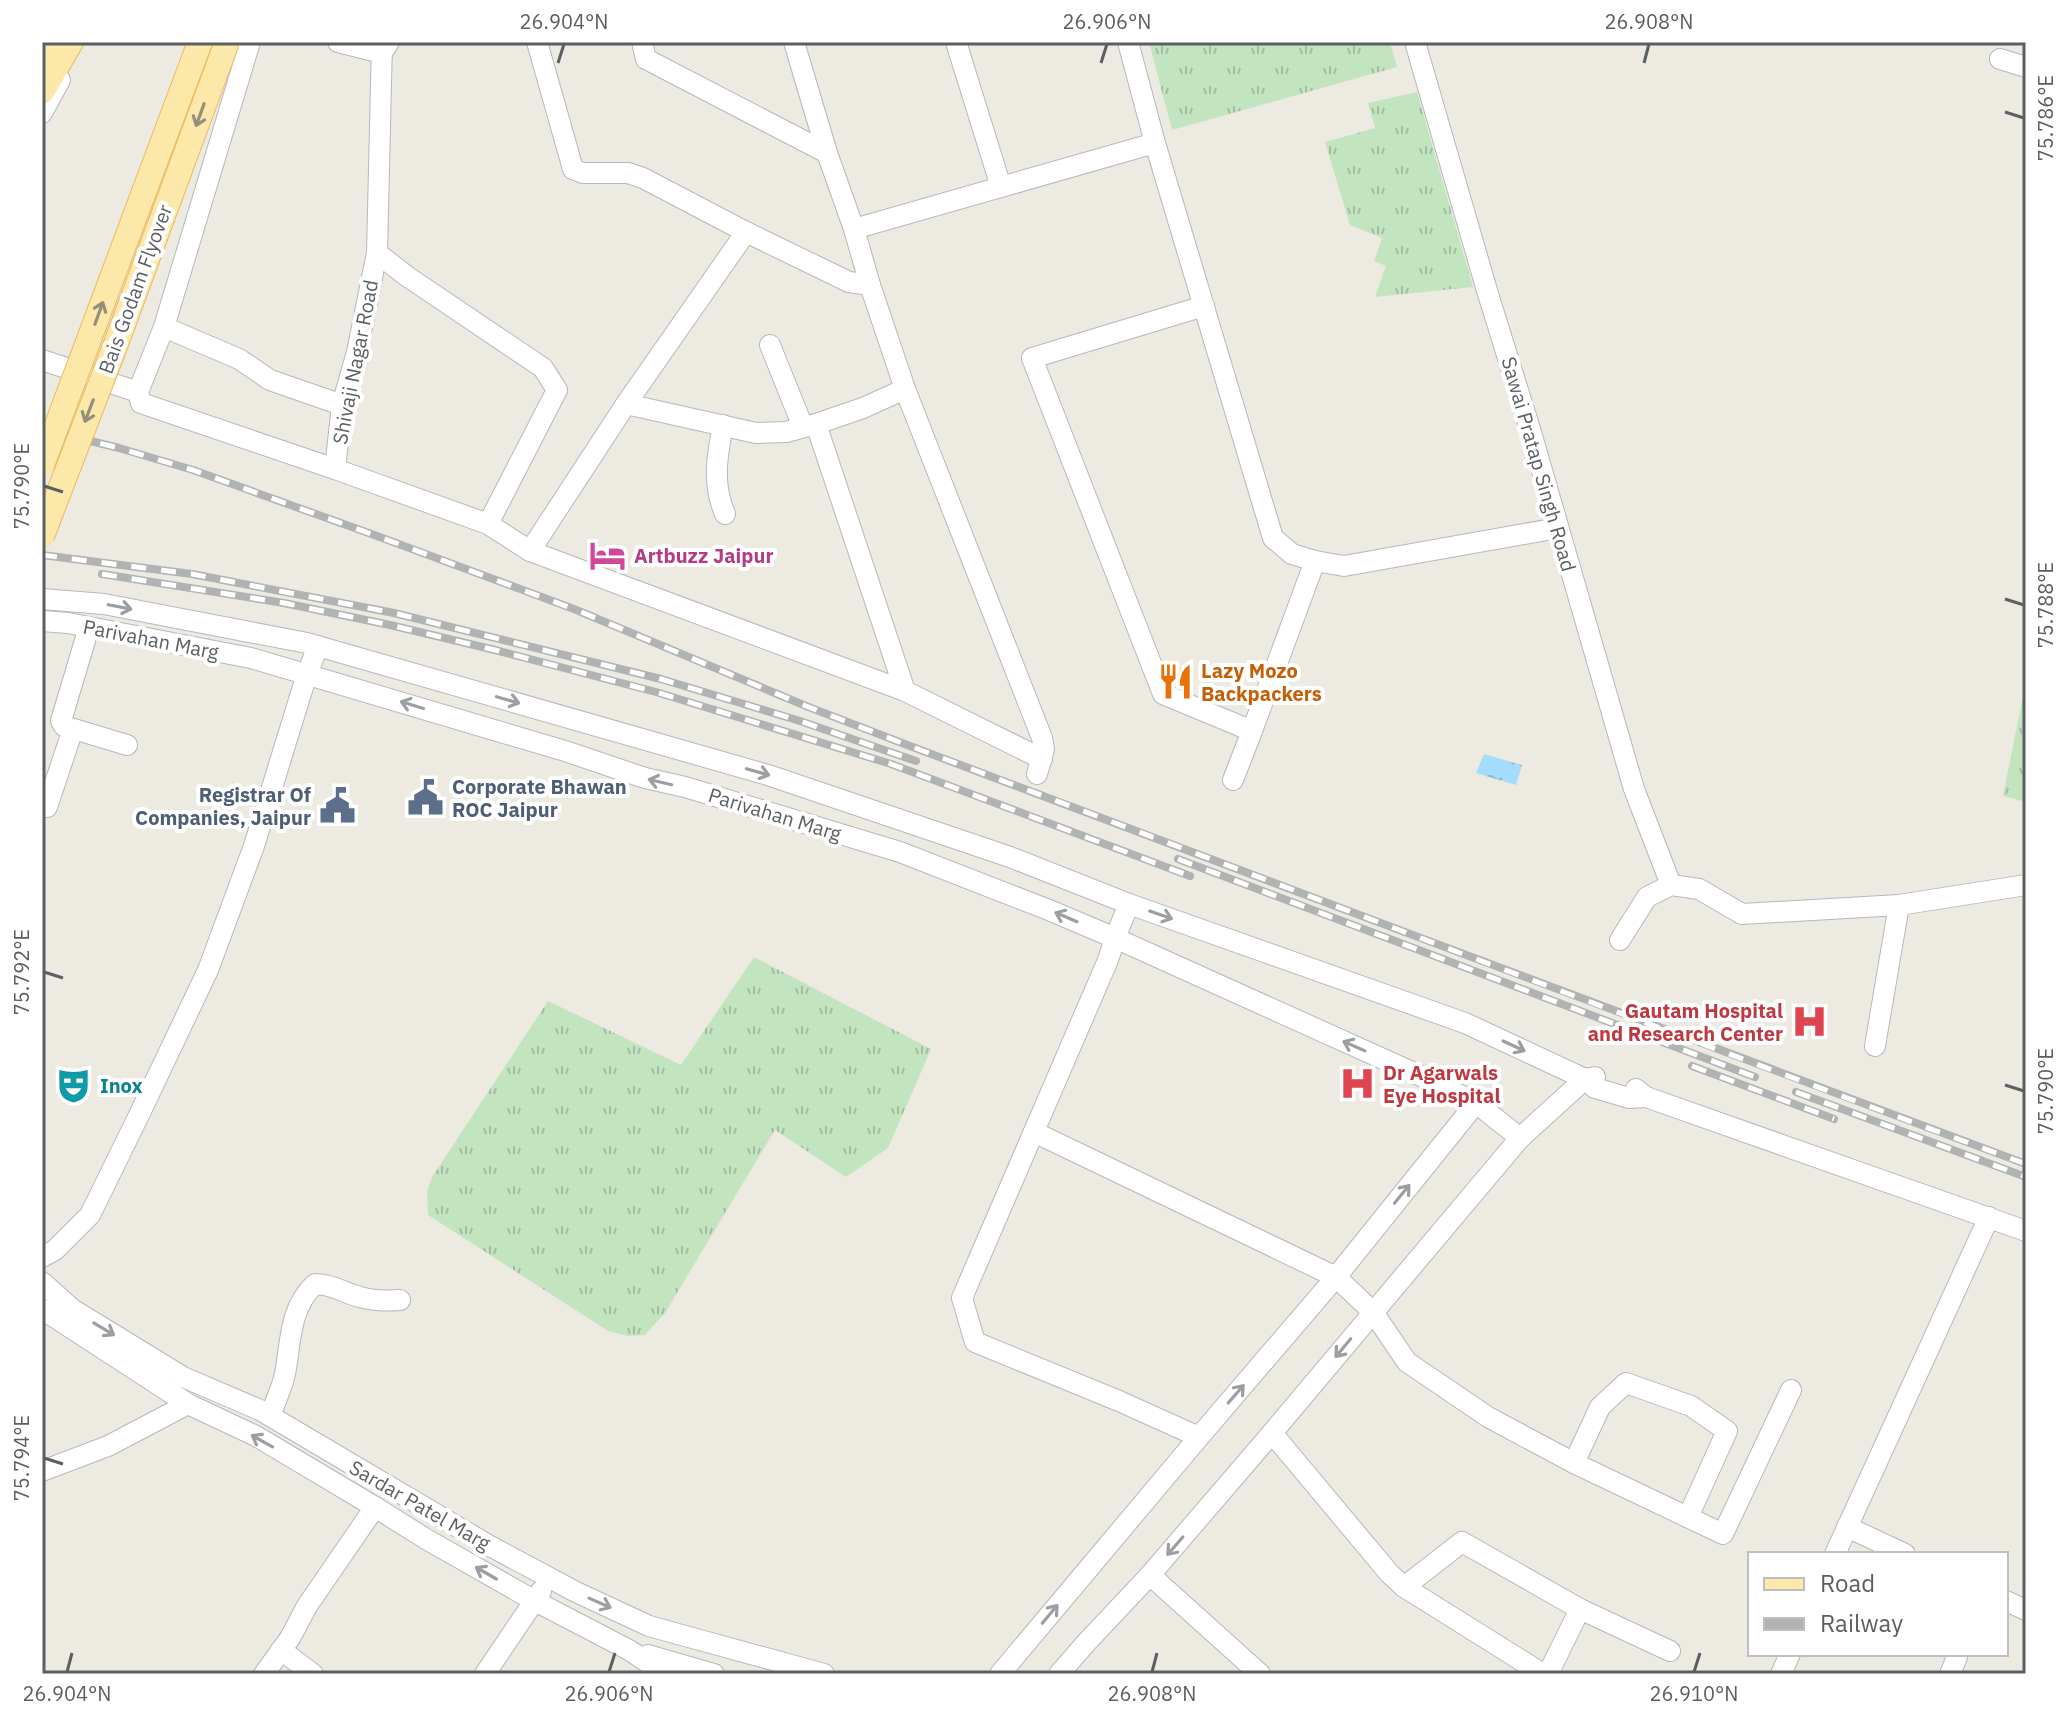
<svg xmlns="http://www.w3.org/2000/svg" width="2068" height="1716" viewBox="0 0 2068 1716" font-family="'IBM Plex Sans',sans-serif">
  <style>
    .grass { fill: url(#grass-tufts) }
    .water { fill: url(#water-ripples) }
    .lines { fill: none; stroke-linecap: round; stroke-linejoin: round }
    .minor-casing { stroke: #b5b8bc; stroke-width: 22 }
    .major-casing { stroke: #edb95b; stroke-width: 26 }
    .minor { stroke: #fff; stroke-width: 20 }
    .major { stroke: #fce8a8; stroke-width: 24 }
    .rail-casing { stroke: #b1b2b2; stroke-width: 8 }
    .rail { stroke: #fff; stroke-width: 5; stroke-dasharray: 15; stroke-linecap: butt }
    .major-bridge-casing { stroke: #edb95b; stroke-width: 26; stroke-linecap: butt }
    .major-bridge { stroke: #fce8a8; stroke-width: 24 }
    .oneway { stroke: #938f7a }
    .oneway2 { stroke: #9c9fa1 }
    .ticks { fill: none; stroke: #5a5f62; stroke-width: 3 }
    .labels { text-anchor: middle; dominant-baseline: central; stroke-width: 8; stroke-linejoin: round; paint-order: stroke }
    .street-label { font-size: 20px; fill: #5a5f62; stroke: #fff }
    .hotel-label { font-size: 20px; font-weight: bold; fill: #b23c85; stroke: #fff; text-anchor: start }
    .food-label { font-size: 20px; font-weight: bold; fill: #c56008; stroke: #fff; text-anchor: start }
    .service-label { font-size: 20px; font-weight: bold; fill: #4e5e75; stroke: #fff; text-anchor: start }
    .health-label { font-size: 20px; font-weight: bold; fill: #be3a42; stroke: #fff; text-anchor: end }
    .culture-label { font-size: 20px; font-weight: bold; fill: #0d838f; stroke: #fff; text-anchor: start }
    .neatline { fill: none; stroke: #5a5f62; stroke-width: 3 }
    .ticks-label { font-size: 20px; text-anchor: middle; fill: #5a5f62 }
  </style>
  <defs>
    <pattern id="grass-tufts" width="24" height="20" patternUnits="userSpaceOnUse" patternTransform="scale(2)"><rect width="24" height="20" fill="#c2e4bf"/><path d="M3 7l-1-3M5 7V3M7 7l1-3M15 17l-1-3M17 17v-4M19 17l1-3" fill="none" stroke="#a1bc9f"/></pattern>
    <pattern id="water-ripples" width="26" height="14" patternUnits="userSpaceOnUse" patternTransform="scale(2)"><rect width="26" height="14" fill="#a3dcfc"/><path d="M2 4q2-2 4 0t4 0M15 11q2-2 4 0t4 0" fill="none" stroke="#88b6cf"/></pattern>
  </defs>
  <rect width="100%" height="100%" fill="#edeae2"/>
  <g class="grass">
    <path d="M1149 42H1390L1397 67 1172 130Z"/>
    <path d="M1417 92 1473 287 1375 297 1386 266 1374 261 1382 238 1350 225 1325 142 1375 128 1368 103Z"/>
    <path d="M2026 681V802L2003 796Z"/>
    <path d="M754 957 931 1049 888 1148 846 1177 775 1130 665 1313 645 1335 628 1336 608 1331 428 1215 427 1192 432 1177 548 1001 681 1065Z"/>
  </g>
  <path class="water" d="M1484 754 1522 765 1516 785 1476 773Z"/>
  <g class="lines">
    <defs>
      <g id="minor">
        <path d="M250 42 164 327 138 392 141 403 335 469"/>
        <path d="M338 42 382 53 389 42"/>
        <path d="M382 42 377 253 357 352 342 405 335 469 488 524 530 551"/>
        <path d="M537 42 573 169 583 173H628L643 178 746 232 849 282 870 285"/>
        <path d="M642 42 646 59 827 153"/>
        <path d="M794 42 827 153 854 229 870 285 905 389 1042 738 1044 749 1037 774"/>
        <path d="M956 42 1001 187"/>
        <path d="M1128 42 1155 143"/>
        <path d="M1415 42 1488 294 1530 429 1634 789 1671 885"/>
        <path d="M2000 59 2026 67"/>
        <path d="M42 113 60 80"/>
        <path d="M854 229 1155 143 1273 538 1292 554 1315 561 1344 566 1558 528"/>
        <path d="M746 232 626 404 756 433 786 432 816 424 863 408 905 389"/>
        <path d="M377 253 408 277 543 368 557 390 488 524"/>
        <path d="M1204 306 1032 358 1163 694 1252 731 1315 561"/>
        <path d="M164 327 239 359 270 380 342 405"/>
        <path d="M770 345 803 427"/>
        <path d="M42 360 138 392"/>
        <path d="M626 404 530 551 905 691 1042 759"/>
        <path d="M816 424 905 691"/>
        <path d="M723 425C717 456 712 484 725 514"/>
        <path d="M42 599 104 604 307 643 768 775 1010 857 1129 904 1465 1023 1585 1079 1595 1088 1629 1098 1646 1097"/>
        <path d="M42 621 68 623 251 658 565 751 645 778 685 787 900 852 1049 910 1115 938 1423 1077 1476 1103 1520 1138"/>
        <path d="M89 627 61 721 64 726 127 745"/>
        <path d="M1233 780 1252 731"/>
        <path d="M47 807 73 729"/>
        <path d="M1129 904 1115 938 1108 960 962 1298 975 1342 1119 1401 1199 1437"/>
        <path d="M1620 940 1647 897 1671 885 1699 889 1742 914 1899 905 2026 885"/>
        <path d="M1875 1046 1899 905"/>
        <path d="M1636 1089 1646 1097 2026 1231"/>
        <path d="M1034 1132 1336 1277 1373 1312 1407 1362 1488 1417 1574 1463 1723 1534 1791 1390"/>
        <path d="M42 1257 55 1250 90 1215 140 1113 208 970 254 846 307 674 318 646"/>
        <path d="M42 1282 72 1309 183 1377 260 1410 490 1546 576 1592 649 1626 824 1674"/>
        <path d="M42 1309 188 1404 256 1436 375 1507 426 1539 535 1601 629 1650 665 1674"/>
        <path d="M270 1416C275 1402 282 1388 285 1374 291 1342 289 1308 315 1284 332 1284 344 1293 360 1297 373 1301 386 1301 400 1300"/>
        <path d="M1272 1433 1389 1573 1404 1587 1543 1674"/>
        <path d="M1574 1463 1600 1407 1626 1383 1691 1406 1727 1431 1688 1517"/>
        <path d="M42 1471 108 1446 188 1404"/>
        <path d="M1847 1527 1905 1554"/>
        <path d="M1835 1554 1989 1217"/>
        <path d="M1150 1575 1260 1674"/>
        <path d="M1404 1587 1462 1542 1580 1609 1670 1651"/>
        <path d="M2006 1601 2026 1610"/>
        <path d="M281 1650 313 1674"/>
        <path d="M648 1655 714 1674"/>
        <path d="M264 1674 290 1638 307 1606 375 1507"/>
        <path d="M485 1674 541 1591"/>
        <path d="M1000 1674 1199 1437 1336 1277 1476 1103"/>
        <path d="M1059 1674 1086 1643 1150 1575 1272 1433 1520 1138 1585 1079 1595 1077"/>
        <path d="M1548 1674 1580 1609"/>
        <path d="M1781 1674 1790 1654"/>
        <path d="M1950 1674 1957 1657"/>
      </g>
      <g id="major">
        <path d="M42 58 51 42"/>
        <path d="M42 92 71 42"/>
      </g>
    </defs>
    <use href="#minor" class="minor-casing"/>
    <use href="#major" class="major-casing"/>
    <use href="#minor" class="minor"/>
    <use href="#major" class="major"/>
    <defs>
      <g id="rail">
        <path d="M42 429 119 448 193 470 377 536 574 609 806 706 902 743C1277 883 1650 1026 2026 1164"/>
        <path d="M42 555 192 574 394 613 661 679 800 721 916 761"/>
        <path d="M102 574 284 603 390 625 495 650 656 692 891 764 1190 876"/>
        <path d="M1178 859 1755 1077"/>
        <path d="M1692 1066 1834 1119"/>
        <path d="M1796 1092 2026 1177"/>
      </g>
    </defs>
    <use href="#rail" class="rail-casing"/>
    <use href="#rail" class="rail"/>
    <defs>
      <g id="major-bridge">
        <path d="M42 465 200 42"/>
        <path d="M42 536 117 341 227 42"/>
      </g>
    </defs>
    <use href="#major-bridge" class="major-bridge-casing"/>
    <use href="#major-bridge" class="major-bridge"/>
  </g>
  <defs><path id="oneway-shaft" d="M-6 0H5M1.5-3L5.5 0L1.5 3" fill="none" stroke-width="1.6" stroke-linecap="round" stroke-linejoin="round" transform="scale(2)"/></defs>
  <g class="oneway">
    <use href="#oneway-shaft" transform="translate(200 115) rotate(110)"/>
    <use href="#oneway-shaft" transform="translate(99 313) rotate(-70)"/>
    <use href="#oneway-shaft" transform="translate(89 411) rotate(111)"/>
  </g>
  <g class="oneway2">
    <use href="#oneway-shaft" transform="translate(120 607) rotate(11)"/>
    <use href="#oneway-shaft" transform="translate(508 700) rotate(16)"/>
    <use href="#oneway-shaft" transform="translate(412 705) rotate(-163)"/>
    <use href="#oneway-shaft" transform="translate(758 772) rotate(16)"/>
    <use href="#oneway-shaft" transform="translate(660 782) rotate(-167)"/>
    <use href="#oneway-shaft" transform="translate(1161 915) rotate(19)"/>
    <use href="#oneway-shaft" transform="translate(1066 917) rotate(-157)"/>
    <use href="#oneway-shaft" transform="translate(1354 1046) rotate(-156)"/>
    <use href="#oneway-shaft" transform="translate(1514 1046) rotate(25)"/>
    <use href="#oneway-shaft" transform="translate(1402 1194) rotate(-51)"/>
    <use href="#oneway-shaft" transform="translate(104 1329) rotate(31)"/>
    <use href="#oneway-shaft" transform="translate(1343 1348) rotate(130)"/>
    <use href="#oneway-shaft" transform="translate(1236 1394) rotate(-49)"/>
    <use href="#oneway-shaft" transform="translate(262 1441) rotate(-151)"/>
    <use href="#oneway-shaft" transform="translate(1175 1546) rotate(131)"/>
    <use href="#oneway-shaft" transform="translate(486 1573) rotate(-150)"/>
    <use href="#oneway-shaft" transform="translate(600 1603) rotate(24)"/>
    <use href="#oneway-shaft" transform="translate(1050 1614) rotate(-50)"/>
  </g>
  <path class="ticks" d="M558 63 564 44M1101 63 1107 44M1644 63 1649 44M2005 112 2024 118M44 486 63 492M2005 599 2024 605M44 972 63 978M2005 1085 2024 1091M44 1458 63 1464M67 1672 72 1653M609 1672 615 1653M1152 1672 1157 1653M1694 1672 1700 1653"/>
  <defs>
    <symbol id="hotel-bare" viewBox="-9 -9 18 18"><path d="M-6-4.5h1.5V1H6V5H4.5V3h-9V5H-6ZM-4 0a1.8 1.8 0 1 1 3.6 0ZM.5 0V-2.5h3Q6-2.5 6 0Z" fill="#d1479c" stroke="#fff" stroke-width="2.5" paint-order="stroke"/></symbol>
    <symbol id="restaurant-bare" viewBox="-9 -9 18 18"><path d="M-5-6h1v4h1v-4h1v4h1v-4h1v5L-1.5 .5V6h-2V.5L-5-1ZM5-6V6H3V1.5H1.5Q1.5-4 5-6Z" fill="#e8710a" stroke="#fff" stroke-width="2.5" paint-order="stroke"/></symbol>
    <symbol id="civic-bare" viewBox="-9 -9 18 18"><path d="M-.6-6.5H3V-4.5H.6V-3L4-1V1h2V6H-6V1h2V-1L-.6-3ZM-1.2 2.5V6h2.4V2.5Z" fill="#5c6f8a" stroke="#fff" stroke-width="2.5" paint-order="stroke"/></symbol>
    <symbol id="hospital-bare" viewBox="-9 -9 18 18"><path d="M-5-5h3v3.5h4V-5h3V5h-3V1.5h-4V5h-3Z" fill="#e0444e" stroke="#fff" stroke-width="2.5" paint-order="stroke"/></symbol>
    <symbol id="theatre-bare" viewBox="-9 -9 18 18"><path d="M-5-5.5Q0-4 5-5.5V0Q5 5 0 6Q-5 5-5 0ZM-3.3-2.5H-1v1.5H-3.3ZM1-2.5H3.3v1.5H1ZM-2.8 1Q0 5.5 2.8 1Z" fill="#0f9aa8" stroke="#fff" stroke-width="2.5" paint-order="stroke"/></symbol>
  </defs>
  <g fill-rule="evenodd">
    <use href="#hotel-bare" x="582" y="530" width="51" height="51"/>
    <use href="#restaurant-bare" x="1150" y="656" width="51" height="51"/>
    <use href="#civic-bare" x="400" y="772" width="51" height="51"/>
    <use href="#civic-bare" x="312" y="780" width="51" height="51"/>
    <use href="#hospital-bare" x="1784" y="996" width="51" height="51"/>
    <use href="#hospital-bare" x="1332" y="1058" width="51" height="51"/>
    <use href="#theatre-bare" x="48" y="1060" width="51" height="51"/>
  </g>
  <g class="labels">
    <g class="street-label">
      <text transform="translate(135 289) rotate(-70)">Bais Godam Flyover</text>
      <text transform="translate(355 362) rotate(-79)">Shivaji Nagar Road</text>
      <text transform="translate(1539 464) rotate(74)">Sawai Pratap Singh Road</text>
      <text transform="translate(151 639) rotate(11)">Parivahan Marg</text>
      <text transform="translate(775 814) rotate(17)">Parivahan Marg</text>
      <text transform="translate(420 1505) rotate(30)">Sardar Patel Marg</text>
    </g>
    <g class="hotel-label">
      <text x="634" y="555">Artbuzz Jaipur</text>
    </g>
    <g class="food-label">
      <text x="1201" y="670">Lazy Mozo<tspan x="1201" dy="23">Backpackers</tspan></text>
    </g>
    <g class="service-label">
      <text x="452" y="786">Corporate Bhawan<tspan x="452" dy="23">ROC Jaipur</tspan></text>
      <text x="311" y="794" text-anchor="end">Registrar Of<tspan x="311" dy="23">Companies, Jaipur</tspan></text>
    </g>
    <g class="health-label">
      <text x="1783" y="1010">Gautam Hospital<tspan x="1783" dy="23">and Research Center</tspan></text>
      <text x="1383" y="1072" text-anchor="start">Dr Agarwals<tspan x="1383" dy="23">Eye Hospital</tspan></text>
    </g>
    <g class="culture-label">
      <text x="100" y="1085">Inox</text>
    </g>
  </g>
  <rect width="2068" height="1716" fill="none" stroke="#ffffff" stroke-width="88"/>
  <rect x="1748" y="1552" width="260" height="104" fill="#ffffff" stroke="#bdbfc0" stroke-width="2"/>
  <rect x="1764" y="1578" width="40" height="12" fill="#fce8a8" stroke="#bdbfc0" stroke-width="2"/>
  <text x="1820" y="1592" font-size="24" fill="#5a5f62">Road</text>
  <rect x="1764" y="1618" width="40" height="12" fill="#b1b2b2" stroke="#bdbfc0" stroke-width="2"/>
  <text x="1820" y="1632" font-size="24" fill="#5a5f62">Railway</text>
  <rect x="44" y="44" width="1980" height="1628" class="neatline"/>
  <g class="ticks-label">
    <text x="564" y="29">26.904°N</text>
    <text x="1107" y="29">26.906°N</text>
    <text x="1649" y="29">26.908°N</text>
    <text transform="translate(2046 118) rotate(-90)" y="7">75.786°E</text>
    <text transform="translate(22 486) rotate(-90)" y="7">75.790°E</text>
    <text transform="translate(2046 605) rotate(-90)" y="7">75.788°E</text>
    <text transform="translate(22 972) rotate(-90)" y="7">75.792°E</text>
    <text transform="translate(2046 1091) rotate(-90)" y="7">75.790°E</text>
    <text transform="translate(22 1458) rotate(-90)" y="7">75.794°E</text>
    <text x="67" y="1701">26.904°N</text>
    <text x="609" y="1701">26.906°N</text>
    <text x="1152" y="1701">26.908°N</text>
    <text x="1694" y="1701">26.910°N</text>
  </g>
</svg>
